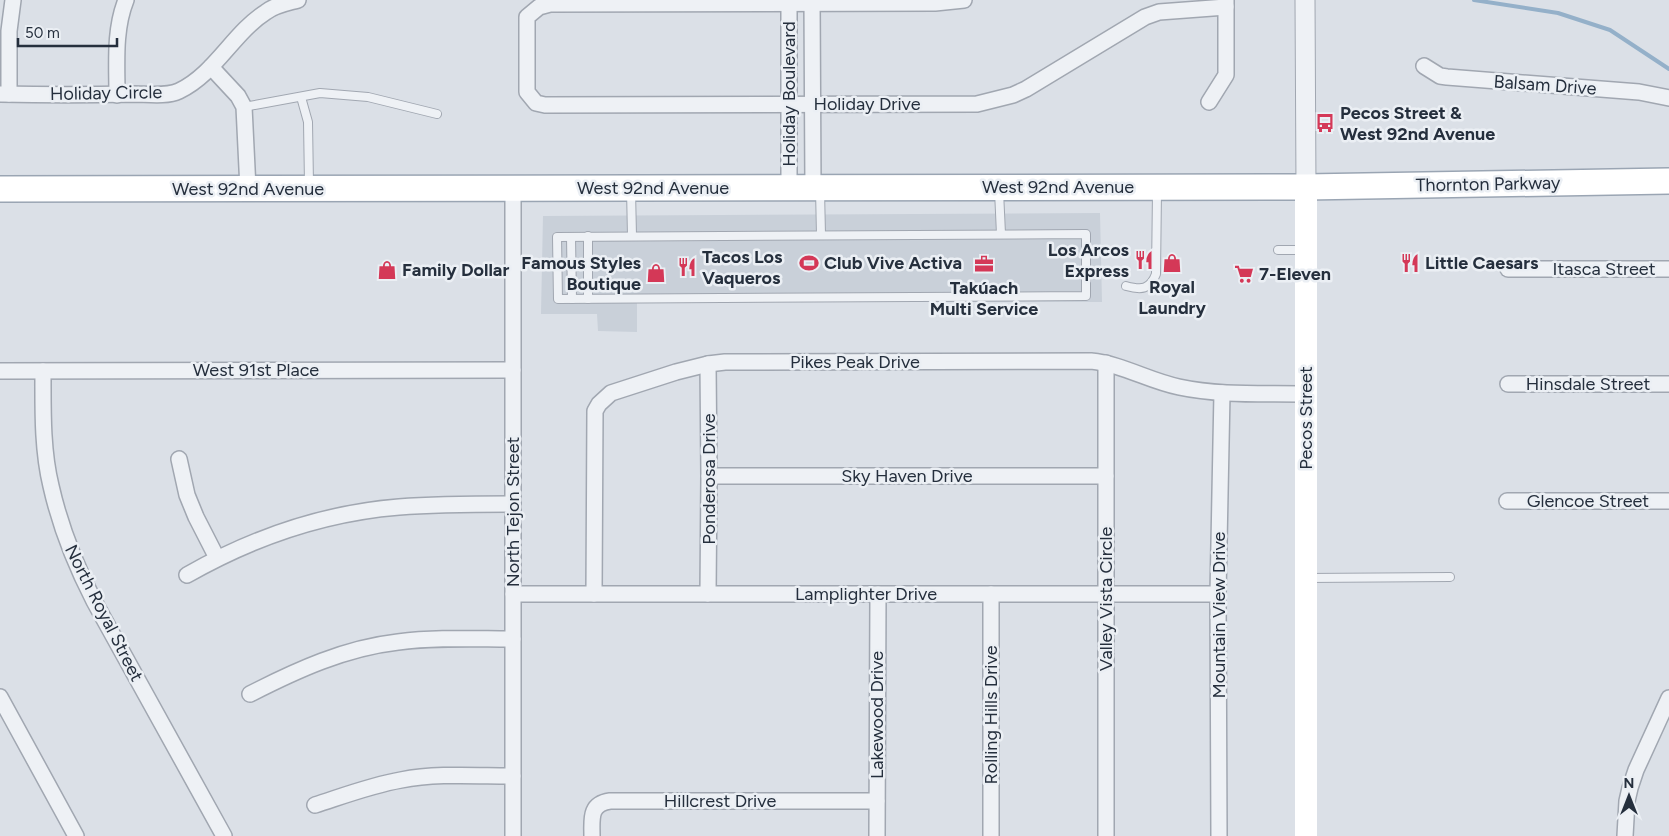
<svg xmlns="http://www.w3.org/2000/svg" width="1669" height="836" font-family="Figtree,sans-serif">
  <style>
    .built { fill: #c9d0d9 }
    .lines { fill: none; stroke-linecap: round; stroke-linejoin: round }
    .stream { stroke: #94b0c9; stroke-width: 4 }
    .service-casing { stroke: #a1a7b1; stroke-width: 10 }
    .minor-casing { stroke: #a1a7b1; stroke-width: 18 }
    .tertiary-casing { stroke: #a1a7b1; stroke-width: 21 }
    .primary-casing { stroke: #9aa5b3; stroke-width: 28 }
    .service { stroke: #eef1f5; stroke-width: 8 }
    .minor { stroke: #eef1f5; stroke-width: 15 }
    .tertiary { stroke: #eef1f5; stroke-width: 19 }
    .secondary { stroke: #fff; stroke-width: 22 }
    .primary { stroke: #fff; stroke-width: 25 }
    .labels { text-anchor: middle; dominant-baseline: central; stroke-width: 5; stroke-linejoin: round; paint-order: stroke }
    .street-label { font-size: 18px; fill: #252f3d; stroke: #ebeff4 }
    .poi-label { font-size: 18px; font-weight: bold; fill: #252f3d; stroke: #ebeff4; text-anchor: start }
  </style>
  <rect width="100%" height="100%" fill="#dbe0e7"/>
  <!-- built -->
  <path class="built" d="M1100 213 1102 302 637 301V332L598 331 597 314H541L543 216Z"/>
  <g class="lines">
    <!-- stream -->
    <path class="stream" d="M1474 0 1558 13 1610 30 1669 69"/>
    <!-- service casing -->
    <g class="service-casing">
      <g id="service">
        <path d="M301 97 308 122 309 184"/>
        <path d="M244 107 320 93 368 97 437 114"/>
        <path d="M631 190 632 236"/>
        <path d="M820 190 821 235"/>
        <path d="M999 191 1001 234"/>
        <path d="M1086 234V296L558 299 557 237Z"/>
        <path d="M588 236V299"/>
        <path d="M571 237 572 299"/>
        <path d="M1278 250H1304"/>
        <path d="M1126 286C1141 290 1150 290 1156 274L1157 191"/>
        <path d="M1307 578 1450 577"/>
      </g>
    </g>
    <!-- minor casing -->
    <g class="minor-casing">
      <g id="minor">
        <path d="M789 0V188"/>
        <path d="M812 0 813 188"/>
        <path d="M964 0 935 3 550 4 539 7 527 17V92L536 103 545 105 977 104 1013 95 1026 89 1145 17 1159 12 1226 7"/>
        <path d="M1424 66 1440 76 1447 77 1639 92 1669 98"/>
        <path d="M211 67 238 96 244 107 248 189"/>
        <path d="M0 94C44 95 89 95 133 94 147 94 166 97 179 91 215 74 233 33 266 12 275 5 287 3 298 0"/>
        <path d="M9 94V31L13 0"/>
        <path d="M117 95C117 63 114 30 126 0"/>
        <path d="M1209 102 1226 75V0"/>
        <path d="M513 188V836"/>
        <path d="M1508 269H1669"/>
        <path d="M0 371 513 370"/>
        <path d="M43 371C43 409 42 449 51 486 60 526 75 564 94 601L224 836"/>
        <path d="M1508 384H1669"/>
        <path d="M179 459 187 495 196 517 217 558"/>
        <path d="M709 476H1106"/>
        <path d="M1507 501H1669"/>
        <path d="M187 575C252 538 324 513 399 507 437 504 475 504 513 504"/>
        <path d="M513 594H1218"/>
        <path d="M594 594 595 411 599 404 611 393 676 372 708 364 725 362 1091 361C1122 364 1149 381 1179 387 1221 396 1264 393 1306 394"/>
        <path d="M708 594 709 476 708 364"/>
        <path d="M991 594V836"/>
        <path d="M250 694C297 670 345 648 398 642 436 637 475 639 513 639"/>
        <path d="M0 697 76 836"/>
        <path d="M315 805C343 796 372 785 401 780 437 773 476 776 513 776"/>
        <path d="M592 836C592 819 589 804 610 801H877"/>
        <path d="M877 836 878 594"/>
        <path d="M1106 836V363"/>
        <path d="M1219 836 1218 594 1222 393"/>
        <path d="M1625 836 1627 801 1630 788 1636 770 1669 698"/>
      </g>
    </g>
    <!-- tertiary casing -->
    <g class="tertiary-casing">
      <path id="tertiary" d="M1305 0 1306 187"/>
    </g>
    <!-- primary casing -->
    <g class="primary-casing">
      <path id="primary" d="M0 189 1306 187 1669 181"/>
    </g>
    <!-- service -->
    <use href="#service" class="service"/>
    <!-- minor -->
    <use href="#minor" class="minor"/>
    <!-- tertiary -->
    <use href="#tertiary" class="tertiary"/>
    <!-- secondary -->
    <path class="secondary" d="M1306 187V836"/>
    <!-- primary -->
    <use href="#primary" class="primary"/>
  </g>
  <!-- icons -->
  <defs>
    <g id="bus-bare" transform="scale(1.5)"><path d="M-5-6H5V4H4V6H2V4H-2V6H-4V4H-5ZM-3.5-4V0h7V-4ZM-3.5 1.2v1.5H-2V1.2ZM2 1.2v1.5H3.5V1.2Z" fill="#d43857" stroke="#ebeff4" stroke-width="2.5" paint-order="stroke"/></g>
    <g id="restaurant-bare" transform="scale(1.5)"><path d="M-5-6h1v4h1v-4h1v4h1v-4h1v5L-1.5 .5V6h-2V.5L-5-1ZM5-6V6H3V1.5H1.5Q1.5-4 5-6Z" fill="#d43857" stroke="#ebeff4" stroke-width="2.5" paint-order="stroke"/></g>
    <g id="stadium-bare" transform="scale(1.5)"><path d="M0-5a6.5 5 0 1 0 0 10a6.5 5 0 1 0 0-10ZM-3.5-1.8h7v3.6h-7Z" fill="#d43857" stroke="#ebeff4" stroke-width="2.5" paint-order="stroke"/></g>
    <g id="shop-bare" transform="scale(1.5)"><path d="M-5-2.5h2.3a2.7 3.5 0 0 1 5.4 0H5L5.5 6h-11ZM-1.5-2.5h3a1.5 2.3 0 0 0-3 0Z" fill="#d43857" stroke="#ebeff4" stroke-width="2.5" paint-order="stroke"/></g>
    <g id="office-bare" transform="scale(1.5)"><path d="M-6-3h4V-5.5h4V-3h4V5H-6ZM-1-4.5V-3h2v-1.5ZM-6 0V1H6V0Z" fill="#d43857" stroke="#ebeff4" stroke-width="2.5" paint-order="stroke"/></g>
    <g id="supermarket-bare" transform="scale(1.5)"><path d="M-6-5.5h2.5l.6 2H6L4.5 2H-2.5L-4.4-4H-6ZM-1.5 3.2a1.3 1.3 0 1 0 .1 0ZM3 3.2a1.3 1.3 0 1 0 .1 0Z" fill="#d43857" stroke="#ebeff4" stroke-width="2.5" paint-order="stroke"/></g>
  </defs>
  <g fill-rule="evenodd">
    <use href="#bus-bare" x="1325" y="123"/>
    <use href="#restaurant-bare" x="1144" y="260"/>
    <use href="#stadium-bare" x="809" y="263"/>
    <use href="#shop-bare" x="1172" y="263"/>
    <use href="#restaurant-bare" x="1410" y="263"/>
    <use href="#office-bare" x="984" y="264"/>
    <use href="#restaurant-bare" x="687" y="267"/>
    <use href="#shop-bare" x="387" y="270"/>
    <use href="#shop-bare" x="656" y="273"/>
    <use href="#supermarket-bare" x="1244" y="274"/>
  </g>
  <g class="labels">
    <!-- street labels -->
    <g class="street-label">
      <text transform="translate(1545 85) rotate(4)">Balsam Drive</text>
      <text transform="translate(106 93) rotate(-1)">Holiday Circle</text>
      <text transform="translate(789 94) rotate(-90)">Holiday Boulevard</text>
      <text x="867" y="104">Holiday Drive</text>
      <text transform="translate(1488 184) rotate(-1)">Thornton Parkway</text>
      <text x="1058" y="187">West 92nd Avenue</text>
      <text x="653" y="188">West 92nd Avenue</text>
      <text x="248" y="189">West 92nd Avenue</text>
      <text x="1604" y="269">Itasca Street</text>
      <text x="855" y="362">Pikes Peak Drive</text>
      <text x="256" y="370">West 91st Place</text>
      <text x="1588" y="384">Hinsdale Street</text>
      <text transform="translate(1306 418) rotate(-90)">Pecos Street</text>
      <text x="907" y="476">Sky Haven Drive</text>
      <text transform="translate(709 479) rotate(-90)">Ponderosa Drive</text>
      <text x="1588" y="501">Glencoe Street</text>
      <text transform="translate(513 512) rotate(-90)">North Tejon Street</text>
      <text x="866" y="594">Lamplighter Drive</text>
      <text transform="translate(1106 599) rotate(-90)">Valley Vista Circle</text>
      <text transform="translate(104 613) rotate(63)">North Royal Street</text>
      <text transform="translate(1219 615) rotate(-90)">Mountain View Drive</text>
      <text transform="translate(877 715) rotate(-90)">Lakewood Drive</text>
      <text transform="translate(991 715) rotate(-90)">Rolling Hills Drive</text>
      <text x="720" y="801">Hillcrest Drive</text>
    </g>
    <!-- poi labels -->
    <g class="poi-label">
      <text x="1340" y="113">Pecos Street &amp;<tspan x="1340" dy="21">West 92nd Avenue</tspan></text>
      <text x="1129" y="250" text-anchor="end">Los Arcos<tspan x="1129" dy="21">Express</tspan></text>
      <text x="702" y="257">Tacos Los<tspan x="702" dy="21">Vaqueros</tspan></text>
      <text x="641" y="263" text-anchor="end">Famous Styles<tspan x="641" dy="21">Boutique</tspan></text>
      <text x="824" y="263">Club Vive Activa</text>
      <text x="1425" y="263">Little Caesars</text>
      <text x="402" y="270">Family Dollar</text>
      <text x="1259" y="274">7-Eleven</text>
      <text x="1172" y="287" text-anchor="middle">Royal<tspan x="1172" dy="21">Laundry</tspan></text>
      <text x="984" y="288" text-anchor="middle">Takúach<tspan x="984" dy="21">Multi Service</tspan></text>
    </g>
  </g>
  <!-- north arrow -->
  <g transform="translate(1629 796)" stroke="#ebeff4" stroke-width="4" paint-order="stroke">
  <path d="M0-4L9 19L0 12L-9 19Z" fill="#252f3d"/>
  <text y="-8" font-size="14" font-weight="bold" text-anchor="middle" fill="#252f3d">N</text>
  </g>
  <!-- scale -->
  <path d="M18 38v8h99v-8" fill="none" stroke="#252f3d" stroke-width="2.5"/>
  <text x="25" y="38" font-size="15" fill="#252f3d" stroke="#ebeff4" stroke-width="4" paint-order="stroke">50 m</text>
</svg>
